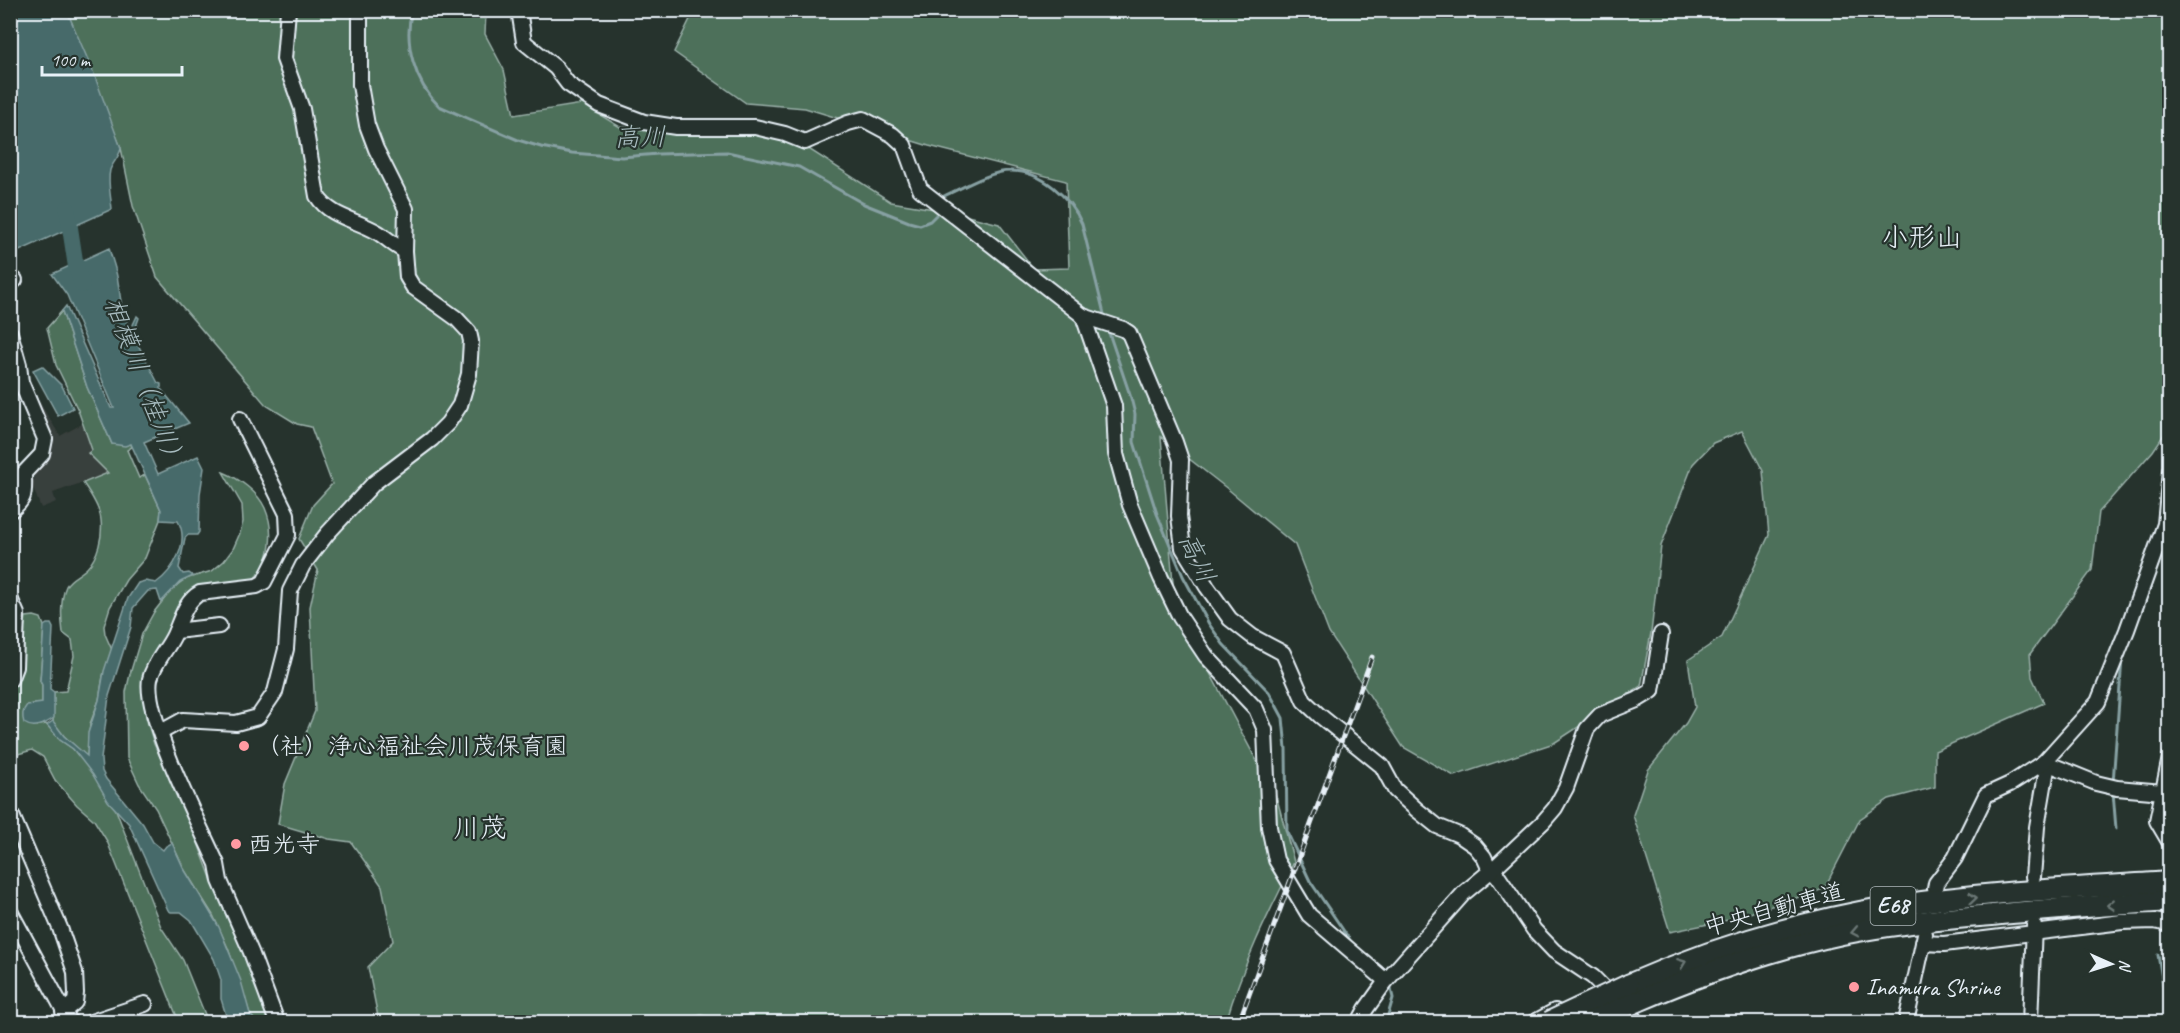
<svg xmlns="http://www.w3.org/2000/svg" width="2180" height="1033" font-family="Caveat,'Klee One',sans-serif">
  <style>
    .built { fill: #393f3c }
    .green { fill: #4d6f5a; stroke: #9ab0a9; stroke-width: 1.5 }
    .water { fill: #466b6a; stroke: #87a1a3; stroke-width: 1.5 }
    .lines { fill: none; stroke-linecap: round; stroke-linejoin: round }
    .stream { stroke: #87a1a3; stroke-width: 3 }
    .river { stroke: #466b6a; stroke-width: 16 }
    .minor-casing { stroke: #e8f1f8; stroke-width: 18 }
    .highway-casing { stroke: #e8f1f8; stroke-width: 24 }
    .minor { stroke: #26332d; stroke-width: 14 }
    .highway { stroke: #26332d; stroke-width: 20 }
    .rail-casing { stroke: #e8f1f8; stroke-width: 5 }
    .rail { stroke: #26332d; stroke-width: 3; stroke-dasharray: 9; stroke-linecap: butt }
    .highway-bridge-casing { stroke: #e8f1f8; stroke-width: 24; stroke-linecap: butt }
    .highway-bridge { stroke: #26332d; stroke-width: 20 }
    .oneway { stroke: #6a7674 }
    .poi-dot { fill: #ff9aa2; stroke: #26332d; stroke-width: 2 }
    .labels { text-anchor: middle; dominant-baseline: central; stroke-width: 4.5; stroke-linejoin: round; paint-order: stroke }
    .shield { fill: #26332d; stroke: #aeb8bb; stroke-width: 1.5 }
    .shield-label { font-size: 22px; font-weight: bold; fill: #e8f1f8 }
    .poi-label { font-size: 24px; fill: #e8f1f8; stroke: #26332d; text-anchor: start }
    .street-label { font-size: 24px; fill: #e8f1f8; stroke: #26332d }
    .water-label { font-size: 26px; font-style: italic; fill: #a7bbbf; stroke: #26332d }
    .quarter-label { font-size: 27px; fill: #e8f1f8; stroke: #26332d }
  </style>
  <rect width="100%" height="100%" fill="#26332d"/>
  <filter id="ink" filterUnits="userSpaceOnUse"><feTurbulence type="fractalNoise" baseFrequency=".0167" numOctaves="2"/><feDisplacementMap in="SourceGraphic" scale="12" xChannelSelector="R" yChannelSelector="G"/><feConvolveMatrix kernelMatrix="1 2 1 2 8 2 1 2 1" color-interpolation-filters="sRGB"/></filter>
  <g filter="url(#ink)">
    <!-- built -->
    <path class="built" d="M29 385 60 436 82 424 92 450 88 453 109 473 53 493 56 502 41 508 31 483 35 478 31 471 47 454Z"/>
    <!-- green -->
    <g class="green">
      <path d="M67 11H486L485 34 504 70 514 115 582 104 620 127 681 130 770 124 891 202 952 212 999 224 1034 269 1069 268 1066 181 929 146 805 108 746 103 674 52 694 11H2169V427L2153 451 2099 512 2092 570 2030 654 2032 677 2044 703 1935 751V787L1889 799 1860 819 1824 889 1728 920 1670 932 1633 815 1648 770 1686 723 1695 707 1688 660 1722 637 1769 535 1763 471 1742 431 1713 443 1693 464 1661 546 1651 633 1641 686 1554 743 1454 776 1403 747 1329 633 1295 545 1229 490 1161 437 1175 607 1277 799 1294 862C1268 914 1242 966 1226 1022H735L701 1015 672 1022H379L368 967 393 941 382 886 351 842 329 839 278 824 285 784 315 711 310 607 318 570 299 539 313 505 332 484 311 427 297 424 266 405 157 277 133 206 121 148Z"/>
      <path d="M62 311 87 387 112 444H131L132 447 127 450 139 478 145 475 161 510 160 520 145 558 126 580 110 607 104 626 105 634 112 650 103 676 99 700 90 724 87 757 64 736 53 722 54 692 66 691 74 656 72 640 63 633C61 618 60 600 66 586 70 578 80 575 87 568 98 557 103 536 101 520 100 508 90 493 83 483L108 473 88 453 92 450 78 410 56 365 47 328Z"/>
      <path d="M223 472C238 478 258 492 265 508 275 531 272 565 251 581L183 602 145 679 144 701 146 717 154 744 186 811 211 878 237 932 271 1022H256L250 1014 228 948 213 915 184 869 156 809 139 784 127 758 126 692 130 674 142 634 154 612 172 589 185 579 212 571 224 561 233 549 240 533 243 522 242 505Z"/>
      <path d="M34 616 41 618 44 626 40 681 42 685V704H34V726L46 724 60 740 73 749 91 771 116 810 161 927 183 960 208 1022H179L107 841 94 820 77 805 55 780 43 757 32 750 11 756 10 695 15 683 26 617Z"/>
    </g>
    <!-- water -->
    <g class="water">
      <path d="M11 10 67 11 94 74 121 148C120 156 113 162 110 170 107 182 111 197 112 209L19 251 14 262 11 261V228L13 227 12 220 18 217 17 214H14L10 207Z"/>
      <path d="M109 248C111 256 114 264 116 272 121 291 119 311 131 329L137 316 139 318 133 335 158 383 161 384V389L189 423 144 442 158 474 198 456 204 468 200 494 199 532 197 535H188L185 538 179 568 183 574 189 573 193 576 180 582 161 602 157 590 148 591 133 608 131 627 109 696 101 759 102 771 106 779 143 824 153 842 163 850 166 846 172 843 184 869 219 927 241 981 250 1014 256 1022H228L221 999V980L214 959 191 920 181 912H171L168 910 129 824 108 801 93 775 73 749 60 740 47 725 53 721 64 736 87 756 88 733 99 700 104 671 128 598 138 583 145 581 156 583C173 571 190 543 178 521L160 520 161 510 131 444 125 446 112 444 87 387 62 311 66 306 111 408H114L67 295 52 274Z"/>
      <path d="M42 366 62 386 73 408 58 416 33 370Z"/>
      <path d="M47 624H51L53 628 50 689 54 692V718C45 724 34 730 24 723 22 716 22 711 27 705L42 703V685L40 681 44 626Z"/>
    </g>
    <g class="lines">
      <!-- stream -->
      <g class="stream">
        <path d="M412 10C403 43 415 83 439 106L518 140 541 147 572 153 622 157 658 154 727 152 799 167 864 204 909 222 920 225 930 221 936 215"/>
        <path d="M943 199 944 196C962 188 991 171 1010 171 1041 170 1071 198 1082 224L1105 318"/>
        <path d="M1108 330 1131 398 1135 414 1134 442 1157 514 1183 576 1209 624 1223 644 1269 692 1283 718 1286 749 1287 832 1310 881 1354 946"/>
        <path d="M2113 783 2122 658"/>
        <path d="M2113 792 2116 829"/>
        <path d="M2158 955 2164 990 2170 1001"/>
        <path d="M1386 1022 1393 998 1390 985"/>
      </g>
      <!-- river -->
      <path class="river" d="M67 208 76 267 82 285"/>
      <!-- minor casing -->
      <g class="minor-casing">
        <g id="minor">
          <path d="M288 10 284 59 302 109 317 196C330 217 357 220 377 232 387 238 394 246 405 251"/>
          <path d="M519 10 524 42 556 68 568 84 599 105 644 122 676 127H755L785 134 805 142 848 123 863 119 893 135 904 145 920 189 1083 316 1114 406 1116 454 1130 505 1161 578 1180 617 1206 656 1256 709 1265 730 1269 827 1276 860 1309 915 1386 981"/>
          <path d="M10 281 15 280"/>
          <path d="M1083 316 1123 329 1129 333 1175 442 1181 460 1179 516 1183 548 1207 587 1230 619 1253 637 1283 653 1304 701 1319 715 1382 766 1395 790 1417 810 1437 826 1459 835 1475 846 1484 857 1490 870"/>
          <path d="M10 333 19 365 21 382 45 439 42 454 24 473C24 493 27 498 10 511"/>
          <path d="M240 419 287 514 288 535 264 582 257 586 200 593C185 601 181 620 174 635 167 650 154 662 150 679 143 715 200 826 217 864L220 881 251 952 277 1022"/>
          <path d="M10 598 17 614 15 667 10 680"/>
          <path d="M176 631 219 626"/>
          <path d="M161 732 183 720 236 723 258 717 275 692 286 649 290 591 303 565 327 534 374 483 432 439 448 423 460 405 469 374 471 341 469 332 456 318 413 287 407 277 405 251 406 209 376 149 367 125 360 85V10"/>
          <path d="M2170 757 2157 821 2170 843"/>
          <path d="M2044 762 2096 783 2117 788 2163 792"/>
          <path d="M10 811 60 928 75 972 76 993 75 1002 63 1012"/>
          <path d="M1493 869 1534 930 1554 951 1593 977 1637 1022"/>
          <path d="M2033 877 2037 827 2048 763"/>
          <path d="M1935 889 1936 883 1955 858 1986 795 2010 784 2044 762 2098 702 2127 630 2165 524 2170 471"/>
          <path d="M10 911 70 1022"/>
          <path d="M1923 943 1944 944 2122 922 2154 921 2170 924"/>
          <path d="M91 1022 145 1004"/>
          <path d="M1359 1022 1366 1009 1386 981 1464 893 1493 869 1543 822 1555 808 1566 788 1587 729 1600 715 1637 700 1652 691 1661 634"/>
          <path d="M1535 1022 1555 1011"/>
          <path d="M1906 1022 1925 934"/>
          <path d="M2030 1022 2034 926"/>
        </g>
      </g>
      <!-- highway casing -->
      <g class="highway-casing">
        <g id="highway">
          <path d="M1628 985C1713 948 1801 921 1893 906 1984 892 2078 888 2170 882"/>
          <path d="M1638 1001C1704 973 1772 949 1842 934 1891 924 1941 919 1992 915 2051 909 2110 905 2170 901"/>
        </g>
      </g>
      <!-- minor -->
      <use href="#minor" class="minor"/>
      <!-- highway -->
      <use href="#highway" class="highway"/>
      <!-- rail casing -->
      <g class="rail-casing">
        <path id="rail" d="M1239 1022 1372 657"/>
      </g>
      <!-- rail -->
      <use href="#rail" class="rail"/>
      <!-- highway-bridge casing -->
      <g class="highway-bridge-casing">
        <g id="highway-bridge">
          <path d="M1549 1022 1628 985"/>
          <path d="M1590 1022 1638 1001"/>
        </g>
      </g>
      <!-- highway-bridge -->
      <use href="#highway-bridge" class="highway-bridge"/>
    </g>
    <!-- one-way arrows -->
    <defs><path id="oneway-chevron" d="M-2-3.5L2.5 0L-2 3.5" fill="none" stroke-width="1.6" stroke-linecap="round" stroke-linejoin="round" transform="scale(1.5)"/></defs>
    <g class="oneway">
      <use href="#oneway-chevron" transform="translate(1973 898) rotate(-6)"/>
      <use href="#oneway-chevron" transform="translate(2111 905) rotate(177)"/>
      <use href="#oneway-chevron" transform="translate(1855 932) rotate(169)"/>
      <use href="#oneway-chevron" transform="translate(1682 963) rotate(-21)"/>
    </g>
  </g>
  <!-- markers -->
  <g class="poi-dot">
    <circle cx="244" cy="746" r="6"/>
    <circle cx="236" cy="844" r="6"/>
    <circle cx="1854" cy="987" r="6"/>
  </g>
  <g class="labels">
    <!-- shield labels -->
    <rect class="shield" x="1870.5" y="887" width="45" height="38" rx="4.5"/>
    <g class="shield-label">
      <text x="1893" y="906">E68</text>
    </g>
    <!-- poi labels -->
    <g class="poi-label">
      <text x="256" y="746">（社）浄心福祉会川茂保育園</text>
      <text x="248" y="844">西光寺</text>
      <text x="1866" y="987">Inamura Shrine</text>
    </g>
    <!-- street labels -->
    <g class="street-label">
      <text transform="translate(1774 909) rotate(-15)">中央自動車道</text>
    </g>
    <!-- water labels -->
    <g class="water-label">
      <text transform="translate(640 137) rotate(-1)">高川</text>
      <text transform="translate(145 383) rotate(69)">相模川（桂川）</text>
      <text transform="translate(1197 558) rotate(65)">高川</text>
    </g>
    <!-- quarter labels -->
    <g class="quarter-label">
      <text x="1922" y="237">小形山</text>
      <text x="480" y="828">川茂</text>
    </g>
  </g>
  <!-- margin -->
  <rect width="2180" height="1033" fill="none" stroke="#26332d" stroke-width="36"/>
  <rect x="18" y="18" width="2144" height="997" fill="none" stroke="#e8f1f8" stroke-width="2" filter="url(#ink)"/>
  <!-- north arrow -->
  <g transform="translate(2111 964) rotate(93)" stroke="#26332d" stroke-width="4.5" paint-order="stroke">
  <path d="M0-4.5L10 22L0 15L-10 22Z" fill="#e8f1f8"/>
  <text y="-9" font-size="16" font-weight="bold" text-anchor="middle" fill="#e8f1f8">N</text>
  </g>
  <!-- scale -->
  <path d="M42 66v9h140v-9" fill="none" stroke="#e8f1f8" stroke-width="3"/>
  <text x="51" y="66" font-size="18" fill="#e8f1f8" stroke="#26332d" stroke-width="4.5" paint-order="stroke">100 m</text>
</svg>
